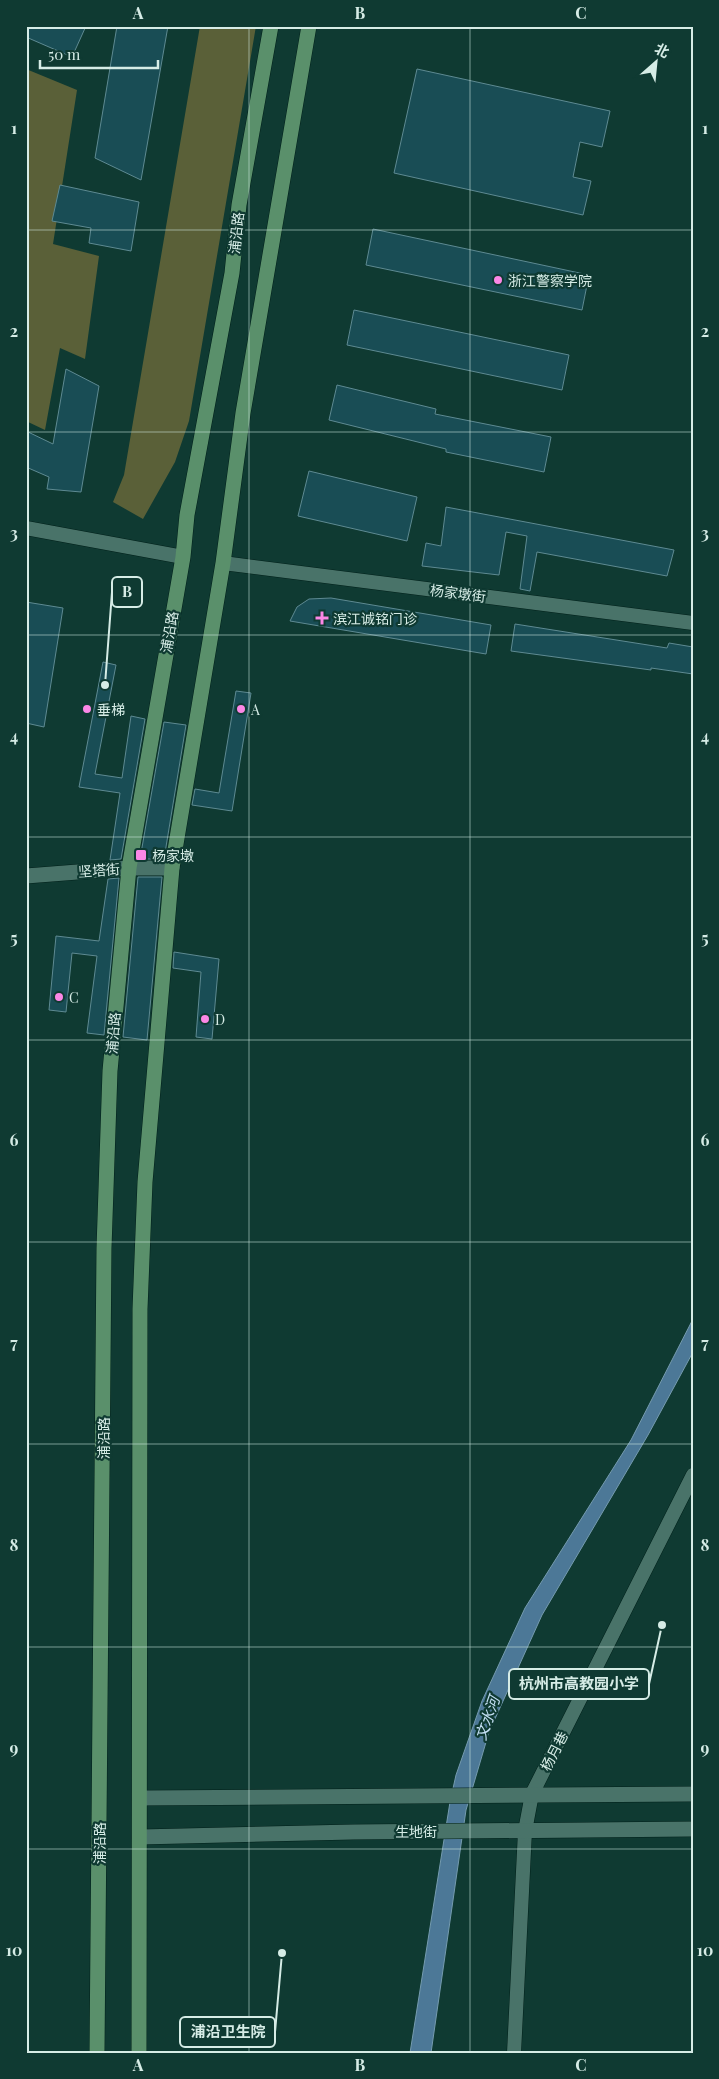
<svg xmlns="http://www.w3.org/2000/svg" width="719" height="2079" font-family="'Playfair Display','Noto Sans SC',serif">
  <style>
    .green { fill: #5a6038 }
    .water { fill: #4c7897; stroke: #759baf }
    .building { fill: #194d55; stroke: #5e8a92 }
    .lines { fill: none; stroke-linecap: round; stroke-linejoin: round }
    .street-casing { stroke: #01201a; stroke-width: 15 }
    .secondary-casing { stroke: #01201a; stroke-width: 16 }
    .primary-casing { stroke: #01201a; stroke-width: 16 }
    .street { stroke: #497369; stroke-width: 14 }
    .secondary { stroke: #497369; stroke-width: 15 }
    .primary { stroke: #5a906b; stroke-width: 15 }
    .grid { fill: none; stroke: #d6ece6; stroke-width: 1; stroke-opacity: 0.55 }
    .poi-dot { fill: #fb87e6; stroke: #0f3a32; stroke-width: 2 }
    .labels { text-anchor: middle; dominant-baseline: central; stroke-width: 4.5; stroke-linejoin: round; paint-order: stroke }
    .street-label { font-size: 14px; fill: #d6ece6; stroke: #0f3a32 }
    .poi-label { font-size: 14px; fill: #d6ece6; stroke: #0f3a32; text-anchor: start }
    .water-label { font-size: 15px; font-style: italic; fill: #c5e0f4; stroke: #0f3a32 }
    .leader { fill: none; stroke: #d6ece6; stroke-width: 2 }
    .callout-dot { fill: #d6ece6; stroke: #0f3a32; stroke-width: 2 }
    .callout { fill: #0f3a32; stroke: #d6ece6; stroke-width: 2 }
    .callout-label { font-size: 15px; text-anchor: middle; font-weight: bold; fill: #d6ece6 }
    .neatline { fill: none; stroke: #d6ece6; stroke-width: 2 }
    .grid-label { font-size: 16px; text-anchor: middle; font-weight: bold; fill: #d6ece6 }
  </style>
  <rect width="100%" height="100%" fill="#0f3a32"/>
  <!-- green -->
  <g class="green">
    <path d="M200 26H256L189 421 175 462 143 519 113 502 124 475Z"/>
    <path d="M26 69 77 90 53 244 99 256 85 359 60 348 45 430 26 421Z"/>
  </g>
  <!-- water -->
  <path class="water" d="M693 1319V1352L648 1435 542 1615 489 1732 466 1810 431 2053H410L450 1802 456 1775 482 1701 525 1608 631 1440Z"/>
  <!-- building -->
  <g class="building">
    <path d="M26 26H86L72 57 26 37Z"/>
    <path d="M117 26H168L141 180 95 158Z"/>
    <path d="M417 69 610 111 602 147 580 142 573 177 591 181 583 215 394 173Z"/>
    <path d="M60 185 139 202 131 251 89 243 91 228 52 221Z"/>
    <path d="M373 229 589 275 582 310 366 265Z"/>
    <path d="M354 310 569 355 562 390 347 345Z"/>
    <path d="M66 369 99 386 81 492 47 489 49 477 26 467V431L53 444Z"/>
    <path d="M337 385 436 409 435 414 551 437 544 472 446 452V449L329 420Z"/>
    <path d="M309 471 417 497 407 541 298 516Z"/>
    <path d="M446 507 674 550 667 576 537 552 530 591 520 589 527 536 506 532 499 575 422 566 426 543 441 546Z"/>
    <path d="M331 598 491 625 486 654 290 621 297 607 309 599Z"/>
    <path d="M26 602 63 608 44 727 26 723Z"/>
    <path d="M515 624 667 648 669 643 693 647V674L651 668V670L511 651Z"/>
    <path d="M103 662 116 665 95 774 122 778 131 716 145 719 121 859 110 860 120 793 79 787Z"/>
    <path d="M236 691 251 693 232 811 192 805 195 789 219 793Z"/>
    <path d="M164 722 186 725 164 859H140Z"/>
    <path d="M138 877H162L147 1040 123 1037Z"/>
    <path d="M119 878 104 1035 87 1033 97 956 72 953 66 1012 49 1010 56 936 99 941 108 879Z"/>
    <path d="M174 952 219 959 212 1039 196 1037 201 972 173 968Z"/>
  </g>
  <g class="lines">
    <!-- street casing -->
    <g class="street-casing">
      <g id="street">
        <path d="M26 528 183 557"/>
        <path d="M223 563 693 623"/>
        <path d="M514 2053 525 1831 532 1794 693 1475"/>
      </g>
    </g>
    <!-- secondary casing -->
    <g class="secondary-casing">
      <g id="secondary">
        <path d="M26 876 129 868H172"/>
        <path d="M140 1798 693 1794"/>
        <path d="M140 1837 353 1832 693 1829"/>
      </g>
    </g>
    <!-- primary casing -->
    <g class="primary-casing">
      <g id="primary">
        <path d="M97 2053 104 1248 110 1071 129 868 183 557 187 515 232 273 239 205 271 26"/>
        <path d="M139 2053 140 1309 145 1182 172 868 223 563 243 413 309 26"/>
      </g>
    </g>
    <!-- street -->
    <use href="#street" class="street"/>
    <!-- secondary -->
    <use href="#secondary" class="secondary"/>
    <!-- primary -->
    <use href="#primary" class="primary"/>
  </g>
  <!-- grid -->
  <path class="grid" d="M249 26V2053M470 26V2053M26 230H693M26 432H693M26 635H693M26 837H693M26 1040H693M26 1242H693M26 1444H693M26 1647H693M26 1849H693"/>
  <!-- markers -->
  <g class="poi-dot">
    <circle cx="498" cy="280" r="5"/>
    <path d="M319.5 610.5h5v5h5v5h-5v5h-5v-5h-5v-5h5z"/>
    <circle cx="87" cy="709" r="5"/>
    <circle cx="241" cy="709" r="5"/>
    <rect x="135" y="849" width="12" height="12" rx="2.5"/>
    <circle cx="59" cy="997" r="5"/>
    <circle cx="205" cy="1019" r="5"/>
  </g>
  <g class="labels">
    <!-- street labels -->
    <g class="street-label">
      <text transform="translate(236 233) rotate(-84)">浦沿路</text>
      <text transform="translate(458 593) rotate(7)">杨家墩街</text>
      <text transform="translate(169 632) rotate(-80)">浦沿路</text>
      <text transform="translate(99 870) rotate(-4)">坚塔街</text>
      <text transform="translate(113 1033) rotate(-85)">浦沿路</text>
      <text transform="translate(103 1438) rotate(-90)">浦沿路</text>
      <text transform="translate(554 1751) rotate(-63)">杨月巷</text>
      <text x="416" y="1831">生地街</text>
      <text transform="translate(99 1843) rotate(-90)">浦沿路</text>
    </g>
    <!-- poi labels -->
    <g class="poi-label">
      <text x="508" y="280">浙江警察学院</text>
      <text x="333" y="618">滨江诚铭门诊</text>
      <text x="97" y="709">垂梯</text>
      <text x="251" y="709">A</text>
      <text x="152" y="855">杨家墩</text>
      <text x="69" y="997">C</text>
      <text x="215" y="1019">D</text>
    </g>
    <!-- water labels -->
    <g class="water-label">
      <text transform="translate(487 1718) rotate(-71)">文水河</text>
    </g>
  </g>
  <!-- callouts -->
  <path class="leader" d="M105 685L112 592M662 1625L649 1684M282 1953L275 2032"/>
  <g class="callout-dot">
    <circle cx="105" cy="685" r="5"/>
    <circle cx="662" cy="1625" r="5"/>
    <circle cx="282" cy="1953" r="5"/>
  </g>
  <g class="callout">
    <rect x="112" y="577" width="30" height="30" rx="5"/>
    <rect x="509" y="1669" width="140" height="30" rx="5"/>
    <rect x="180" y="2017" width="95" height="30" rx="5"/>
  </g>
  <g class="callout-label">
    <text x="127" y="597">B</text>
    <text x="579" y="1689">杭州市高教园小学</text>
    <text x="228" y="2037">浦沿卫生院</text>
  </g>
  <!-- border -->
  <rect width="719" height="2079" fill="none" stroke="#0f3a32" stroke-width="55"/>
  <!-- north arrow -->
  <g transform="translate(656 62) rotate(27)" stroke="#0f3a32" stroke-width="4" paint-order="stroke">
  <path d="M0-4L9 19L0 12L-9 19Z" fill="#d6ece6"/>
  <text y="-8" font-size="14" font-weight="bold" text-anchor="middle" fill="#d6ece6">北</text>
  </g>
  <!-- scale -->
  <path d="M40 60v8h118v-8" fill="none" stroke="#d6ece6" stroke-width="2.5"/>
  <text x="48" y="60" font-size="15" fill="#d6ece6" stroke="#0f3a32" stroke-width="4" paint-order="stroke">50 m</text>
  <rect x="28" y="28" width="664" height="2024" class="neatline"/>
  <g class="grid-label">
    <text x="138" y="19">A</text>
    <text x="360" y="19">B</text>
    <text x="581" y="19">C</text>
    <text x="14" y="134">1</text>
    <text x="705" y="134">1</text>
    <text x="14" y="337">2</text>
    <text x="705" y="337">2</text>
    <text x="14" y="539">3</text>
    <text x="705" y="539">3</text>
    <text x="14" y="742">4</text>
    <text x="705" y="742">4</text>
    <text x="14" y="944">5</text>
    <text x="705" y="944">5</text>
    <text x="14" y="1146">6</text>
    <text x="705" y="1146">6</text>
    <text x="14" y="1349">7</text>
    <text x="705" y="1349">7</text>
    <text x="14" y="1551">8</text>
    <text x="705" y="1551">8</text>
    <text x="14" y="1754">9</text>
    <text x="705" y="1754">9</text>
    <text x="14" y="1956">10</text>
    <text x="705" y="1956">10</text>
    <text x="138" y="2071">A</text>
    <text x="360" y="2071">B</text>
    <text x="581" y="2071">C</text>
  </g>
</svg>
